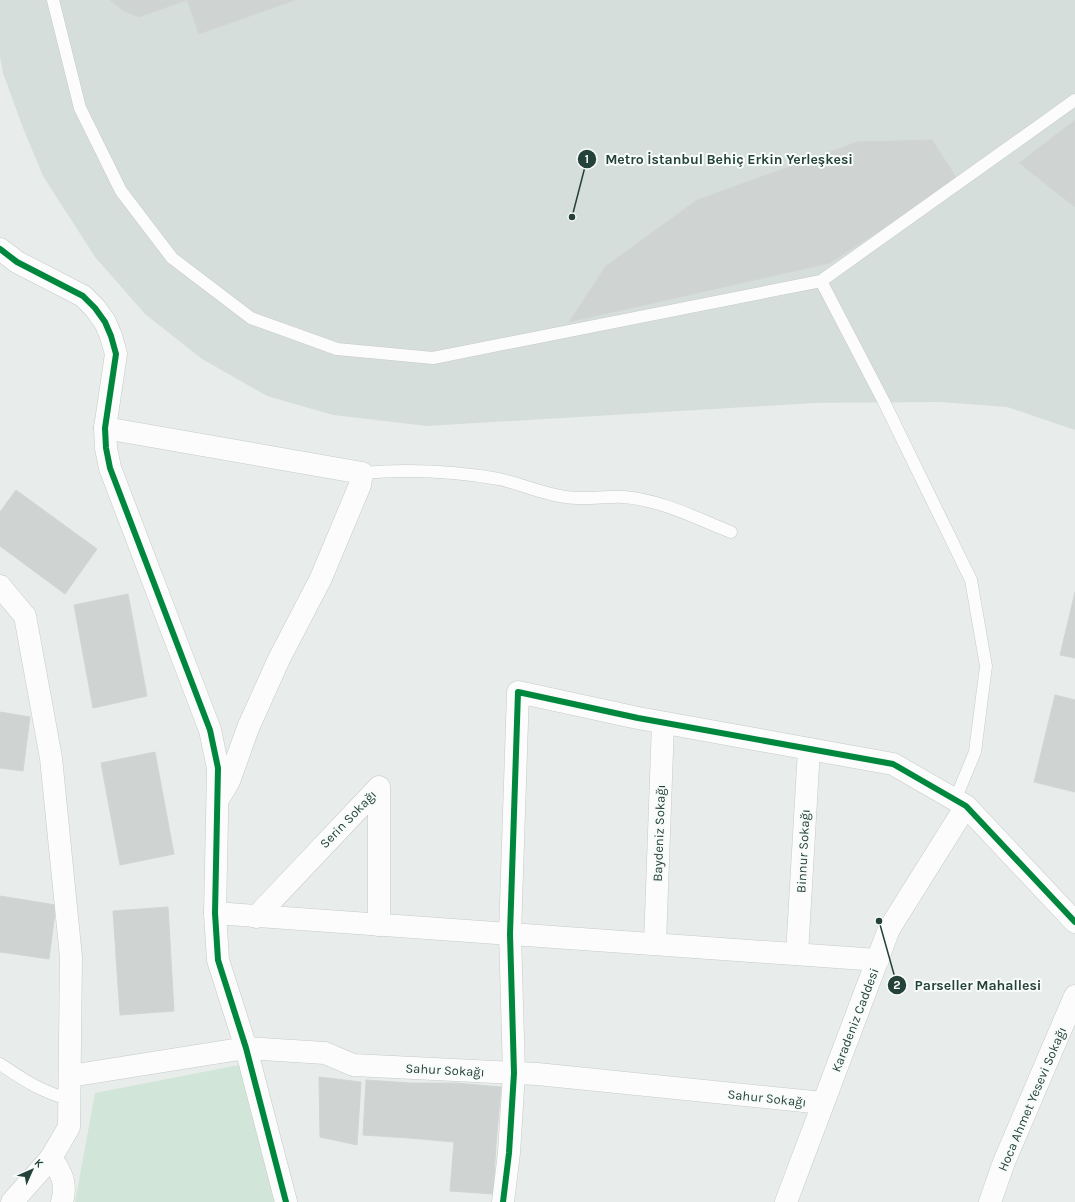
<svg xmlns="http://www.w3.org/2000/svg" width="1075" height="1202" font-family="Karla,sans-serif">
  <style>
    .built { fill: #d6dedb }
    .green { fill: #d1e6d8 }
    .building { fill: #cfd4d2; stroke: #d1d6d4 }
    .lines { fill: none; stroke-linecap: round; stroke-linejoin: round }
    .service-casing { stroke: #c5cac8; stroke-width: 13 }
    .minor-casing { stroke: #c5cac8; stroke-width: 23 }
    .tertiary-casing { stroke: #c5cac8; stroke-width: 23 }
    .service { stroke: #fcfcfc; stroke-width: 12 }
    .minor { stroke: #fcfcfc; stroke-width: 22 }
    .tertiary { stroke: #fcfcfc; stroke-width: 22 }
    .cycleway-casing { stroke: #f7fbf9; stroke-width: 8 }
    .cycleway { stroke: #00873e; stroke-width: 6 }
    .labels { text-anchor: middle; dominant-baseline: central; stroke-width: 4; stroke-linejoin: round; paint-order: stroke }
    .street-label { font-size: 13px; fill: #24423a; stroke: #f7fbf9 }
    .leader { fill: none; stroke: #24423a; stroke-width: 1.5 }
    .callout-dot { fill: #24423a; stroke: #f7fbf9; stroke-width: 1.5 }
    .mark-label { font-size: 12px; text-anchor: middle; font-weight: bold; fill: #fff }
    .callout-label { font-size: 14px; text-anchor: middle; font-weight: bold; fill: #24423a; stroke: #f7fbf9; stroke-width: 4; stroke-linejoin: round; paint-order: stroke }
  </style>
  <rect width="100%" height="100%" fill="#e8edeb"/>
  <!-- built -->
  <path class="built" d="M0 0H1075V430L1007 407 939 402 816 403 427 426 333 415 267 396 202 359 145 314 95 257 43 176 23 128 3 73 0 57Z"/>
  <!-- green -->
  <path class="green" d="M239 1065 276 1202H75L95 1093Z"/>
  <!-- building -->
  <g class="building">
    <path d="M110 0H295L199 34 187 0 139 17 124 11Z"/>
    <path d="M1075 120V207L1019 163Z"/>
    <path d="M932 140 958 180 830 263 569 322 606 266 697 200 857 142Z"/>
    <path d="M16 490 97 549 65 594 0 546V512Z"/>
    <path d="M1075 592V658L1060 655Z"/>
    <path d="M128 594 147 696 93 708 74 605Z"/>
    <path d="M1055 695 1075 700V792L1034 782Z"/>
    <path d="M0 712 30 717 23 771 0 768Z"/>
    <path d="M155 752 174 854 120 865 101 763Z"/>
    <path d="M0 896 56 905 49 959 0 952Z"/>
    <path d="M168 907 174 1011 120 1015 113 911Z"/>
    <path d="M319 1077 361 1082 357 1145 320 1137Z"/>
    <path d="M366 1080 410 1083 409 1138 363 1135Z"/>
    <path d="M410 1083H456L454 1142 409 1138Z"/>
    <path d="M456 1083 501 1087 496 1145 454 1142Z"/>
    <path d="M454 1142 496 1145 493 1194 450 1191Z"/>
  </g>
  <g class="lines">
    <!-- service casing -->
    <g class="service-casing">
      <g id="service">
        <path d="M53 0 80 108 121 191 172 258 251 318 337 349 433 358 821 281 1075 100"/>
        <path d="M821 281 884 402 971 580 986 666 975 752 955 800"/>
        <path d="M362 473C408 469 453 471 499 479 521 484 543 494 566 497 585 500 605 496 624 497 661 500 696 518 731 532"/>
        <path d="M0 1064C24 1080 41 1092 69 1099"/>
      </g>
    </g>
    <!-- minor casing -->
    <g class="minor-casing">
      <g id="minor">
        <path d="M0 249 17 262 83 296 95 308 105 322 111 336 116 354 105 428 106 448 110 468 210 730 218 768 215 913 218 960 246 1048 286 1202"/>
        <path d="M105 428 362 473 360 485 321 578 279 659 248 728 229 781 220 796"/>
        <path d="M0 586 25 616 51 758 71 957 69 1127 51 1158 12 1202"/>
        <path d="M215 913 878 960"/>
        <path d="M256 917 379 787V925"/>
        <path d="M655 944 663 723"/>
        <path d="M797 954 809 749"/>
        <path d="M70 1076 246 1048 325 1053 353 1065 537 1074 823 1103"/>
        <path d="M51 1158C62 1173 67 1184 62 1202"/>
        <path d="M503 1202 509 1153 514 1073 510 934 518 692 638 718 893 764 966 806"/>
        <path d="M990 1202 1004 1162 1075 996"/>
      </g>
    </g>
    <!-- tertiary casing -->
    <g class="tertiary-casing">
      <path id="tertiary" d="M786 1202 889 929 966 806 1075 922"/>
    </g>
    <!-- service -->
    <use href="#service" class="service"/>
    <!-- minor -->
    <use href="#minor" class="minor"/>
    <!-- tertiary -->
    <use href="#tertiary" class="tertiary"/>
    <!-- cycleway casing -->
    <g class="cycleway-casing">
      <g id="cycleway">
        <path d="M0 249 17 262 83 296 95 308 105 322 111 336 116 354 105 428 106 448 110 468 210 730 218 768 215 913 218 960 246 1048 286 1202"/>
        <path d="M503 1202 509 1153 514 1073 510 934 518 692 638 718 893 764 966 806 1075 922"/>
      </g>
    </g>
    <!-- cycleway -->
    <use href="#cycleway" class="cycleway"/>
  </g>
  <g class="labels">
    <!-- street labels -->
    <g class="street-label">
      <text transform="translate(348 819) rotate(-46)">Serin Sokağı</text>
      <text transform="translate(659 833) rotate(-88)">Baydeniz Sokağı</text>
      <text transform="translate(803 851) rotate(-87)">Binnur Sokağı</text>
      <text transform="translate(855 1020) rotate(-69)">Karadeniz Caddesi</text>
      <text transform="translate(445 1070) rotate(3)">Sahur Sokağı</text>
      <text transform="translate(767 1098) rotate(6)">Sahur Sokağı</text>
      <text transform="translate(1032 1099) rotate(-67)">Hoca Ahmet Yesevi Sokağı</text>
    </g>
  </g>
  <!-- callouts -->
  <path class="leader" d="M572 217L587 159M879 921L897 985"/>
  <g class="callout-dot">
    <circle cx="572" cy="217" r="4"/>
    <circle cx="879" cy="921" r="4"/>
    <circle cx="587" cy="159" r="10"/>
    <circle cx="897" cy="985" r="10"/>
  </g>
  <g class="mark-label">
    <text x="587" y="163">1</text>
    <text x="897" y="989">2</text>
  </g>
  <g class="callout-label">
    <text x="729" y="164">Metro İstanbul Behiç Erkin Yerleşkesi</text>
    <text x="978" y="990">Parseller Mahallesi</text>
  </g>
  <!-- north arrow -->
  <g transform="translate(32 1170) rotate(45)" stroke="#f7fbf9" stroke-width="3" paint-order="stroke">
  <path d="M0-3L7 15L0 10L-7 15Z" fill="#24423a"/>
  <text y="-6" font-size="11" font-weight="bold" text-anchor="middle" fill="#24423a">K</text>
  </g>
</svg>
